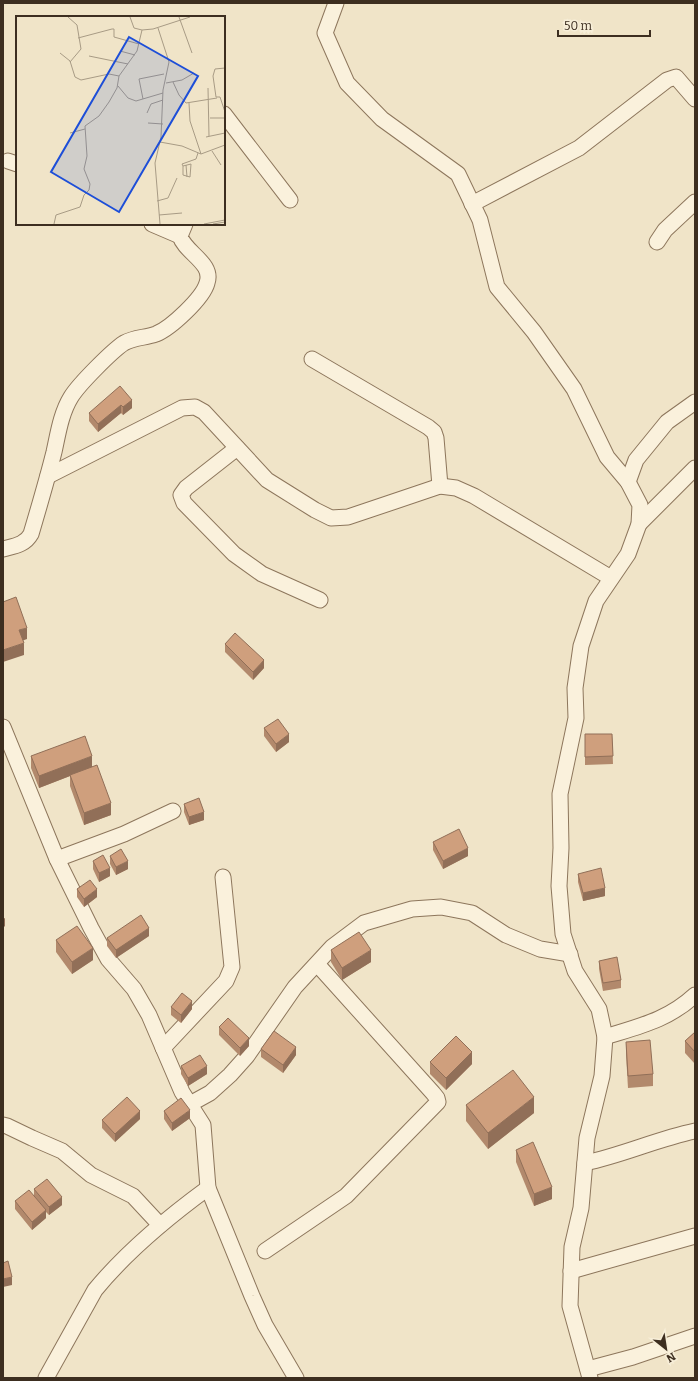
<svg xmlns="http://www.w3.org/2000/svg" width="698" height="1381" font-family="Bitter,serif">
  <style>
    .lines { fill: none; stroke-linecap: round; stroke-linejoin: round }
    .minor-casing { stroke: #8d765c; stroke-width: 17 }
    .minor { stroke: #faf1dc; stroke-width: 15 }
    .wall { fill: #b2896c }
    .shaded-wall { fill: #916f58 }
    .building { fill: #cf9f7d; stroke: #916f58 }
    .inset-road { fill: none; stroke: #a89b85; stroke-width: 1 }
    .view { fill: #1d4ed8; fill-opacity: 0.15; stroke: #1d4ed8; stroke-width: 2 }
    .inset-edge { fill: none; stroke: #3d2e20; stroke-width: 2 }
  </style>
  <rect width="100%" height="100%" fill="#f0e4c8"/>
  <g class="lines">
    <!-- minor casing -->
    <g class="minor-casing">
      <g id="minor">
        <path d="M336 3 325 33 347 83 382 119 458 174 480 220 497 287 534 332 574 389 607 457 628 482 640 505 639 524 628 554 596 601 581 646 575 688 576 718 560 794 561 848 559 886 563 934 575 971 599 1009 605 1037 602 1076 587 1138 581 1208 572 1247 570 1306 590 1378"/>
        <path d="M224 114 290 200"/>
        <path d="M8 161 17 164"/>
        <path d="M472 204 579 148 667 80 676 77 695 99"/>
        <path d="M152 224 180 236"/>
        <path d="M657 242 665 230 695 202"/>
        <path d="M312 359 428 427 434 432 436 438 440 486"/>
        <path d="M237 448 186 488 181 495 184 503 234 554 262 574 320 600"/>
        <path d="M48 476 182 408 195 407 204 412 267 480 315 510 331 518 348 517 440 486 456 488 474 496 611 578"/>
        <path d="M628 482 636 460 667 422 695 402"/>
        <path d="M639 524 695 468"/>
        <path d="M3 549C14 546 25 545 31 534 39 507 47 480 54 452 58 434 61 413 71 397 79 384 112 351 124 343 135 337 145 338 156 334 171 328 203 298 207 283 214 263 185 253 180 236L185 224"/>
        <path d="M3 727 57 859 91 928 108 959 134 989 149 1015 182 1092 203 1125 208 1188 252 1296 265 1325 296 1378"/>
        <path d="M57 859 124 834 173 811"/>
        <path d="M605 1037C640 1026 668 1020 695 995"/>
        <path d="M163 1048 226 981 232 967 223 877"/>
        <path d="M190 1104 210 1093 230 1075 247 1056 295 987 332 947 364 923 412 909 441 907 472 913 506 935 540 949 570 954"/>
        <path d="M3 1125 7 1126 32 1138 62 1151 91 1175 133 1196 160 1225"/>
        <path d="M585 1163C623 1155 657 1139 695 1131"/>
        <path d="M265 1251 346 1196 438 1102 437 1098 433 1093 317 964"/>
        <path d="M571 1271 695 1236"/>
        <path d="M588 1369 633 1357 695 1336"/>
        <path d="M46 1378 95 1290C127 1251 167 1218 208 1188"/>
      </g>
    </g>
    <!-- minor -->
    <use href="#minor" class="minor"/>
  </g>
  <!-- wall -->
  <g class="wall">
    <path d="M132 400V408L123 415 121 413 98 432 89 421V413Z"/>
    <path d="M225 644 264 668 253 680 225 652Z"/>
    <path d="M264 728 289 742 276 752 264 736Z"/>
    <path d="M585 734H612L613 764 585 765Z"/>
    <path d="M31 756 92 766 111 815 84 825 70 786V776L39 788 31 768Z"/>
    <path d="M184 804 204 820 189 825 184 812Z"/>
    <path d="M433 842 468 856 443 869 433 850Z"/>
    <path d="M110 856 128 869 116 875 110 864Z"/>
    <path d="M93 861 110 876 99 882 93 869Z"/>
    <path d="M578 874 605 896 583 901 578 882Z"/>
    <path d="M77 889 97 897 84 907 77 897Z"/>
    <path d="M149 936 116 958 107 946V938Z"/>
    <path d="M56 940 93 960 72 974 56 952Z"/>
    <path d="M331 950 371 962 342 980 331 962Z"/>
    <path d="M599 961 621 980V988L603 991 599 969Z"/>
    <path d="M171 1007 192 1009 181 1023 171 1015Z"/>
    <path d="M219 1027 249 1046 240 1056 219 1035Z"/>
    <path d="M695 1032V1064L685 1053V1041Z"/>
    <path d="M626 1042 653 1074V1086L628 1088 626 1054Z"/>
    <path d="M261 1049 296 1055 283 1073 261 1057Z"/>
    <path d="M430 1062 472 1064 446 1090 430 1074Z"/>
    <path d="M181 1066 207 1074 188 1086 181 1074Z"/>
    <path d="M466 1105 534 1113 488 1149 466 1121Z"/>
    <path d="M164 1111 190 1118 172 1131 164 1119Z"/>
    <path d="M140 1119 115 1142 102 1128V1120Z"/>
    <path d="M516 1150 552 1199 534 1206 516 1162Z"/>
    <path d="M34 1189 62 1205 49 1215 46 1212V1218L32 1230 15 1209V1201L34 1195Z"/>
  </g>
  <!-- shaded-wall -->
  <g class="shaded-wall">
    <path d="M132 400V408L123 415V407Z"/>
    <path d="M121 405V413L98 432V424Z"/>
    <path d="M27 628V639L19 642V630Z"/>
    <path d="M24 643V655L3 662V650Z"/>
    <path d="M264 660V668L253 680V672Z"/>
    <path d="M289 734V742L276 752V744Z"/>
    <path d="M92 756V768L70 775V776L39 788V776Z"/>
    <path d="M111 803V815L84 825V813Z"/>
    <path d="M204 812V820L189 825V817Z"/>
    <path d="M468 848V856L443 869V861Z"/>
    <path d="M128 861V869L116 875V867Z"/>
    <path d="M110 868V876L99 882V873Z"/>
    <path d="M605 888V896L583 901V893Z"/>
    <path d="M97 889V897L84 907V899Z"/>
    <path d="M5 918V926L3 928V919Z"/>
    <path d="M149 928V936L116 958V950Z"/>
    <path d="M93 948V960L72 974V962Z"/>
    <path d="M371 950V962L342 980V968Z"/>
    <path d="M192 1001V1009L181 1023V1015Z"/>
    <path d="M249 1038V1046L240 1056V1048Z"/>
    <path d="M296 1047V1055L283 1073V1065Z"/>
    <path d="M472 1052V1064L446 1090V1078Z"/>
    <path d="M207 1066V1074L188 1086V1078Z"/>
    <path d="M534 1097V1113L488 1149V1133Z"/>
    <path d="M190 1110V1118L172 1131V1123Z"/>
    <path d="M140 1111V1119L115 1142V1134Z"/>
    <path d="M552 1187V1199L534 1206V1194Z"/>
    <path d="M62 1197V1205L49 1215V1207Z"/>
    <path d="M46 1210V1218L32 1230V1222Z"/>
    <path d="M12 1277V1285L3 1287V1279Z"/>
  </g>
  <!-- building -->
  <g class="building">
    <path d="M120 386 132 400 123 407 121 405 98 424 89 413Z"/>
    <path d="M16 597 27 628 19 630 24 643 3 650V602Z"/>
    <path d="M235 633 264 660 253 672 225 644Z"/>
    <path d="M278 719 289 734 276 744 264 728Z"/>
    <path d="M585 734H612L613 756 585 757Z"/>
    <path d="M85 736 92 756 39 776 31 756Z"/>
    <path d="M97 765 111 803 84 813 70 775Z"/>
    <path d="M199 798 204 812 189 817 184 804Z"/>
    <path d="M459 829 468 848 443 861 433 842Z"/>
    <path d="M121 849 128 861 116 867 110 856Z"/>
    <path d="M103 855 110 868 99 873 93 861Z"/>
    <path d="M601 868 605 888 583 893 578 874Z"/>
    <path d="M90 880 97 889 84 899 77 889Z"/>
    <path d="M141 915 149 928 116 950 107 938Z"/>
    <path d="M77 926 93 948 72 962 56 940Z"/>
    <path d="M359 932 371 950 342 968 331 950Z"/>
    <path d="M617 957 621 980 603 983 599 961Z"/>
    <path d="M182 993 192 1001 181 1015 171 1007Z"/>
    <path d="M228 1018 249 1038 240 1048 219 1027Z"/>
    <path d="M274 1031 296 1047 283 1065 261 1049Z"/>
    <path d="M695 1032V1052L685 1041Z"/>
    <path d="M456 1036 472 1052 446 1078 430 1062Z"/>
    <path d="M650 1040 653 1074 628 1076 626 1042Z"/>
    <path d="M200 1055 207 1066 188 1078 181 1066Z"/>
    <path d="M513 1070 534 1097 488 1133 466 1105Z"/>
    <path d="M127 1097 140 1111 115 1134 102 1120Z"/>
    <path d="M181 1098 190 1110 172 1123 164 1111Z"/>
    <path d="M533 1142 552 1187 534 1194 516 1150Z"/>
    <path d="M47 1179 62 1197 49 1207 34 1189Z"/>
    <path d="M29 1190 46 1210 32 1222 15 1201Z"/>
    <path d="M8 1261 12 1277 3 1279V1263Z"/>
  </g>
  <!-- overview -->
  <g transform="translate(16 16)">
    <rect width="209" height="209" fill="#f0e4c8"/>
    <path class="inset-road" d="M52 1 61 9 65 33 54 46M114 1 118 12 126 14 137 13 174 1M163 1 176 37M142 12 153 46 147 74 145 121 139 147 144 208M62 22 96 13H98V21L123 28M104 35 119 39M44 37 54 45 59 61 65 64 93 58 103 60M73 40 112 48M209 52 199 53 197 60 200 81H204L209 96M157 66 163 79 170 87 201 82M150 67 166 64 178 57M102 70 112 82 120 85 147 77M192 72 193 120M127 83 123 63 148 58M173 87 174 105 185 138M131 97 135 88 147 84M194 102H209M132 107 147 108M54 117 69 113M190 121 209 117M144 126 166 130 185 138 209 129M196 135 205 149M170 149 171 161M167 150 175 148 174 161 167 159V150L166 148 180 143 182 137M141 185 152 182 161 162M143 199 166 197M38 208 40 199 64 191 68 179 73 174 74 168 68 153 71 140 69 110 83 100 93 86 101 72 103 60 121 35 126 14M188 208 209 204M197 208 209 206"/>
    <path class="view" d="M113 21 182 60 103 196 35 156Z"/>
    <rect width="209" height="209" class="inset-edge"/>
  </g>
  <!-- border -->
  <rect width="698" height="1381" fill="none" stroke="#3d2e20" stroke-width="8"/>
  <!-- north arrow -->
  <g transform="translate(666 1349) rotate(150)" stroke="#f7eed8" stroke-width="3" paint-order="stroke">
  <path d="M0-3L7 15L0 10L-7 15Z" fill="#3d2e20"/>
  <text y="-6" font-size="11" font-weight="bold" text-anchor="middle" fill="#3d2e20">N</text>
  </g>
  <!-- scale -->
  <path d="M558 30v6h92v-6" fill="none" stroke="#3d2e20" stroke-width="2"/>
  <text x="564" y="30" font-size="12" fill="#3d2e20" stroke="#f7eed8" stroke-width="3" paint-order="stroke">50 m</text>
</svg>
